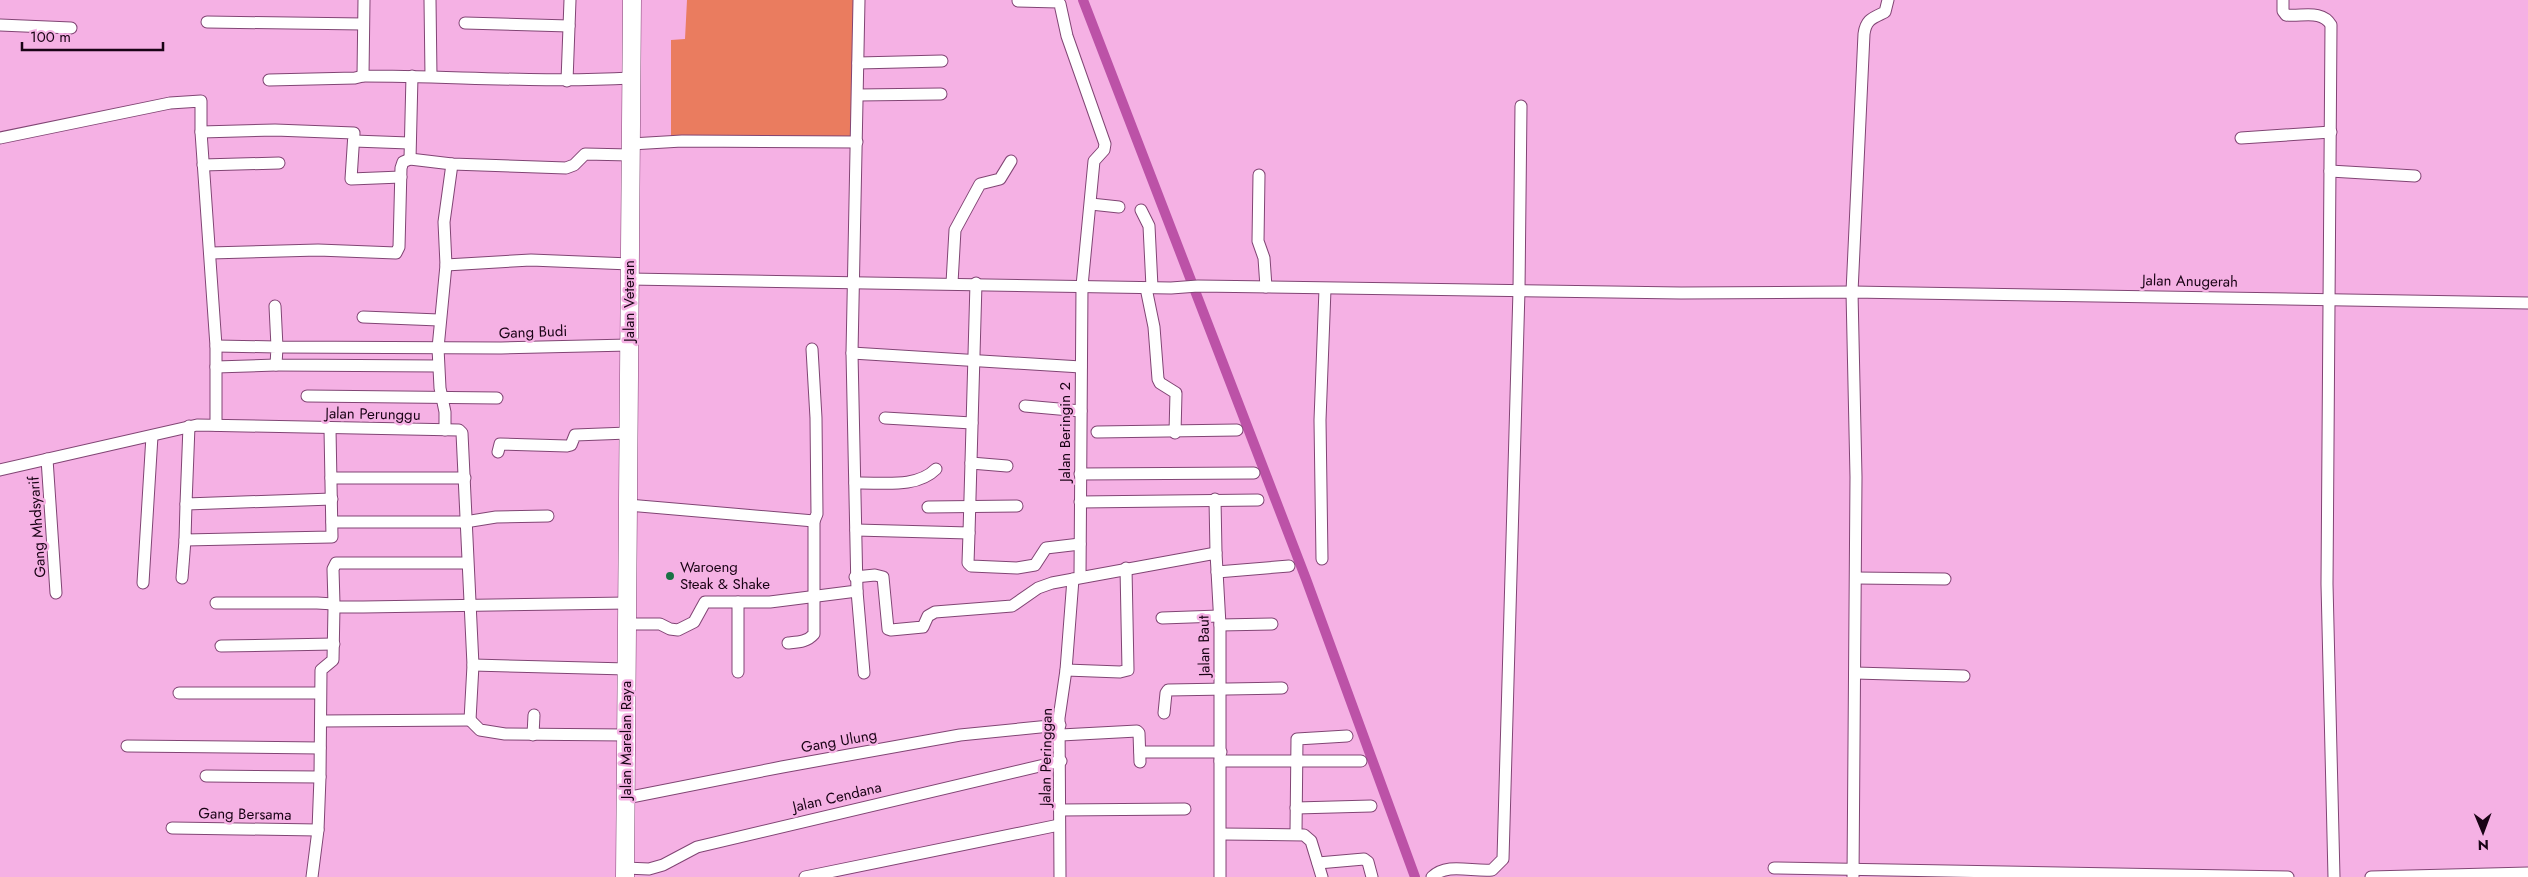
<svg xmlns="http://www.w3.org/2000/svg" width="2528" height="877" font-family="Jost,sans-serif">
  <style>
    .green { fill: #ea7c5f }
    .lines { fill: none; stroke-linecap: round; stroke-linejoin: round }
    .canal { stroke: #bc52a7; stroke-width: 10 }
    .street-casing { stroke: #814574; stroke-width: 13 }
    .primary-casing { stroke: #814574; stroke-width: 19 }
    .street { stroke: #fff; stroke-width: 11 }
    .primary { stroke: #fff; stroke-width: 18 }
    .poi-dot { fill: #197144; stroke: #f5b1e4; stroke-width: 2 }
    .labels { text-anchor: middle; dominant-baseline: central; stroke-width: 5; stroke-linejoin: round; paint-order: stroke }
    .street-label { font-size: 15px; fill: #190315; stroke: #f5b1e4 }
    .poi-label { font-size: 15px; fill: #190315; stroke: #f5b1e4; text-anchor: start }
  </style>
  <rect width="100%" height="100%" fill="#f5b1e4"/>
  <!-- green -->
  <path class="green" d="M687 0H854L852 136 671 137V40L685 39Z"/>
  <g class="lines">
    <!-- canal -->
    <path class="canal" d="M1083 0 1306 579 1415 877"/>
    <!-- street casing -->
    <g class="street-casing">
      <g id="street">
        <path d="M364 0 363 76C453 76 541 83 631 78"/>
        <path d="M430 0 431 76"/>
        <path d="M2283 0V11L2286 15C2301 17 2322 9 2331 25L2327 584 2334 877"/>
        <path d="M1018 1 1058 2 1060 4 1067 36 1105 144 1104 150 1094 161 1082 286 1080 577"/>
        <path d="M207 22 363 24"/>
        <path d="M465 23 569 26"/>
        <path d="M0 25 71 28"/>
        <path d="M858 63 942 61"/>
        <path d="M269 80 355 78 363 76"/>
        <path d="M567 81 570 0"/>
        <path d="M858 95 941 94"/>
        <path d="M201 132 275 130 354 133 351 179 401 177"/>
        <path d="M0 138 170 103 201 101V132L216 346V425"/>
        <path d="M2241 138 2331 132"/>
        <path d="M354 141 409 143"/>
        <path d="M631 144 682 141 857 142"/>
        <path d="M410 159 412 76"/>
        <path d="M203 165 279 163"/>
        <path d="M2330 171 2415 176"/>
        <path d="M1259 175 1258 241 1264 258 1266 287"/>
        <path d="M1091 204 1119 207"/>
        <path d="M1141 210 1149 226 1152 287"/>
        <path d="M210 253 318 250 396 253 399 247 401 168 403 162 410 159 452 164 566 168 574 165 585 154 630 155"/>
        <path d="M446 265 531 260 630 264"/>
        <path d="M629 279 1171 288 1198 286 1681 293 1852 292 2528 303"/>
        <path d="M952 283 955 230 980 184 1000 179 1011 161"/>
        <path d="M1146 288 1154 327 1158 379 1160 383 1176 393 1175 433"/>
        <path d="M275 306 277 347 501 348 629 345"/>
        <path d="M363 317 439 320"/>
        <path d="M216 346 277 347 276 365 438 366"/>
        <path d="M852 353 1081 367"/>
        <path d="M216 367 276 365"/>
        <path d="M307 396 497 398"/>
        <path d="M1025 406 1081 411"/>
        <path d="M885 418 972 423"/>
        <path d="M189 426 186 504 332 499"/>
        <path d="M445 430V412L440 388 438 348 446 265 444 222 452 164"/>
        <path d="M1097 432 1237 430"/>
        <path d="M498 452 500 444 567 446 571 445 575 435 628 433"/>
        <path d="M47 459 56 593"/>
        <path d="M971 463 1007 466"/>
        <path d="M0 470 197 425 459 430 462 433 473 665 470 720"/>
        <path d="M1080 474 1254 473"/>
        <path d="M331 478H465"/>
        <path d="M855 483C881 482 916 489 936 469"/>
        <path d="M1215 499 1216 553"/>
        <path d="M1080 502 1258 500"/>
        <path d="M186 504 185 540 332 537 330 429"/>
        <path d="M628 505 814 521 817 514 816 418 812 349"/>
        <path d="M928 507 1017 506"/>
        <path d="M332 522H465L496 517 548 516"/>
        <path d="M856 530 969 533 976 283"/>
        <path d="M969 533 968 563 971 566 1017 568 1035 565 1046 548 1080 544"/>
        <path d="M1322 559 1320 420 1325 289"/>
        <path d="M1217 572 1289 566"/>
        <path d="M855 577 875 575 883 577 888 629 891 630 923 627 928 616 935 612 1012 606 1038 588 1052 583 1216 553 1220 625V877"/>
        <path d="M182 578 185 540"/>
        <path d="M1856 578 1945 579"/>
        <path d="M143 583 152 436"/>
        <path d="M857 591 864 673"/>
        <path d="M738 602V672"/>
        <path d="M216 603H317L334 604V607H363L627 603"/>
        <path d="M334 604 333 569 336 563H467"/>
        <path d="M1162 618 1219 616"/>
        <path d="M627 624H660L670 629 678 630 694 622 705 602H770L857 591 852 353 859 0"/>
        <path d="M1220 625 1272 624"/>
        <path d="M788 643C799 642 807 642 814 634V521"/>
        <path d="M221 646 334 644"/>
        <path d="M473 665 627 669"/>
        <path d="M1066 670 1120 672 1128 670 1126 568"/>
        <path d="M1855 673 1964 676"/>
        <path d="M179 693H319"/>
        <path d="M1164 713 1166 693 1168 690 1282 688"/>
        <path d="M470 720 480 730 505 734 626 735"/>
        <path d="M321 721 470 720"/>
        <path d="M533 735 534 715"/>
        <path d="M1061 735 1137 731 1139 733 1140 762"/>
        <path d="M127 746 320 748"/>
        <path d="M1140 752H1221"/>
        <path d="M1220 761H1361"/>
        <path d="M206 776 320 777"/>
        <path d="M626 798 782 767 960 735 1060 725"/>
        <path d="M1296 808 1371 806"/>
        <path d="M1060 810 1185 809"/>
        <path d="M172 828 318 830"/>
        <path d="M1296 833 1297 739 1347 736"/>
        <path d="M1221 834 1304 835 1311 841 1322 877"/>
        <path d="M1318 863 1364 859 1368 862 1372 877"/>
        <path d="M625 868 649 869 663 865 697 847 1061 761"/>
        <path d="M1774 868 2288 877"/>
        <path d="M312 877 318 830 320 777 321 670 333 660 334 607"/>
        <path d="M805 877 1059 825"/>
        <path d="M1060 877 1059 718 1066 670 1073 579"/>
        <path d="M1432 877C1447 862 1472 872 1492 870L1503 859 1519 290 1521 106"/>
        <path d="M1853 877 1856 477 1852 292 1864 34C1866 19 1873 18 1885 12L1888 0"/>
        <path d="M2371 877 2528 873"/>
      </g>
    </g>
    <!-- primary casing -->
    <g class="primary-casing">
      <path id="primary" d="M625 877 632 0"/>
    </g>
    <!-- street -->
    <use href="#street" class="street"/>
    <!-- primary -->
    <use href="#primary" class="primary"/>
  </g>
  <!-- markers -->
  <circle class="poi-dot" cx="670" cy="576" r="5"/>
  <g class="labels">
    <!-- street labels -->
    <g class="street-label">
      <text transform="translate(2190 281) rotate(1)">Jalan Anugerah</text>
      <text transform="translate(629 301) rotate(-90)">Jalan Veteran</text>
      <text transform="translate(533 332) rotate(-2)">Gang Budi</text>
      <text transform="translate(373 414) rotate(1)">Jalan Perunggu</text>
      <text transform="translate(1065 432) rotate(-90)">Jalan Beringin 2</text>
      <text transform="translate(37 527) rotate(-94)">Gang Mhdsyarif</text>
      <text transform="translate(1204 646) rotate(-91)">Jalan Baut</text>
      <text transform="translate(626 740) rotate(-90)">Jalan Marelan Raya</text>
      <text transform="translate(839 741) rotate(-10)">Gang Ulung</text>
      <text transform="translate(1046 757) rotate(-89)">Jalan Peringgan</text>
      <text transform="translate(837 797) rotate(-13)">Jalan Cendana</text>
      <text transform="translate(245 814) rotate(1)">Gang Bersama</text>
    </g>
    <!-- poi labels -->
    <g class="poi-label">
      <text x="680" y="567">Waroeng<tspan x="680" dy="17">Steak &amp; Shake</tspan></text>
    </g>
  </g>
  <!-- north arrow -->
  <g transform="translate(2483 832) rotate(179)" stroke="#f5b1e4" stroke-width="4" paint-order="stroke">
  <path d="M0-4L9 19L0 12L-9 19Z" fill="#190315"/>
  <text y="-8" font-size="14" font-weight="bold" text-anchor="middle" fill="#190315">N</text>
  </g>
  <!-- scale -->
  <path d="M22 42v8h141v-8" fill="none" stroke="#190315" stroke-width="2.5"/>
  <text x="30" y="42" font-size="15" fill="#190315" stroke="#f5b1e4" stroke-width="4" paint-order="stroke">100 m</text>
</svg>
